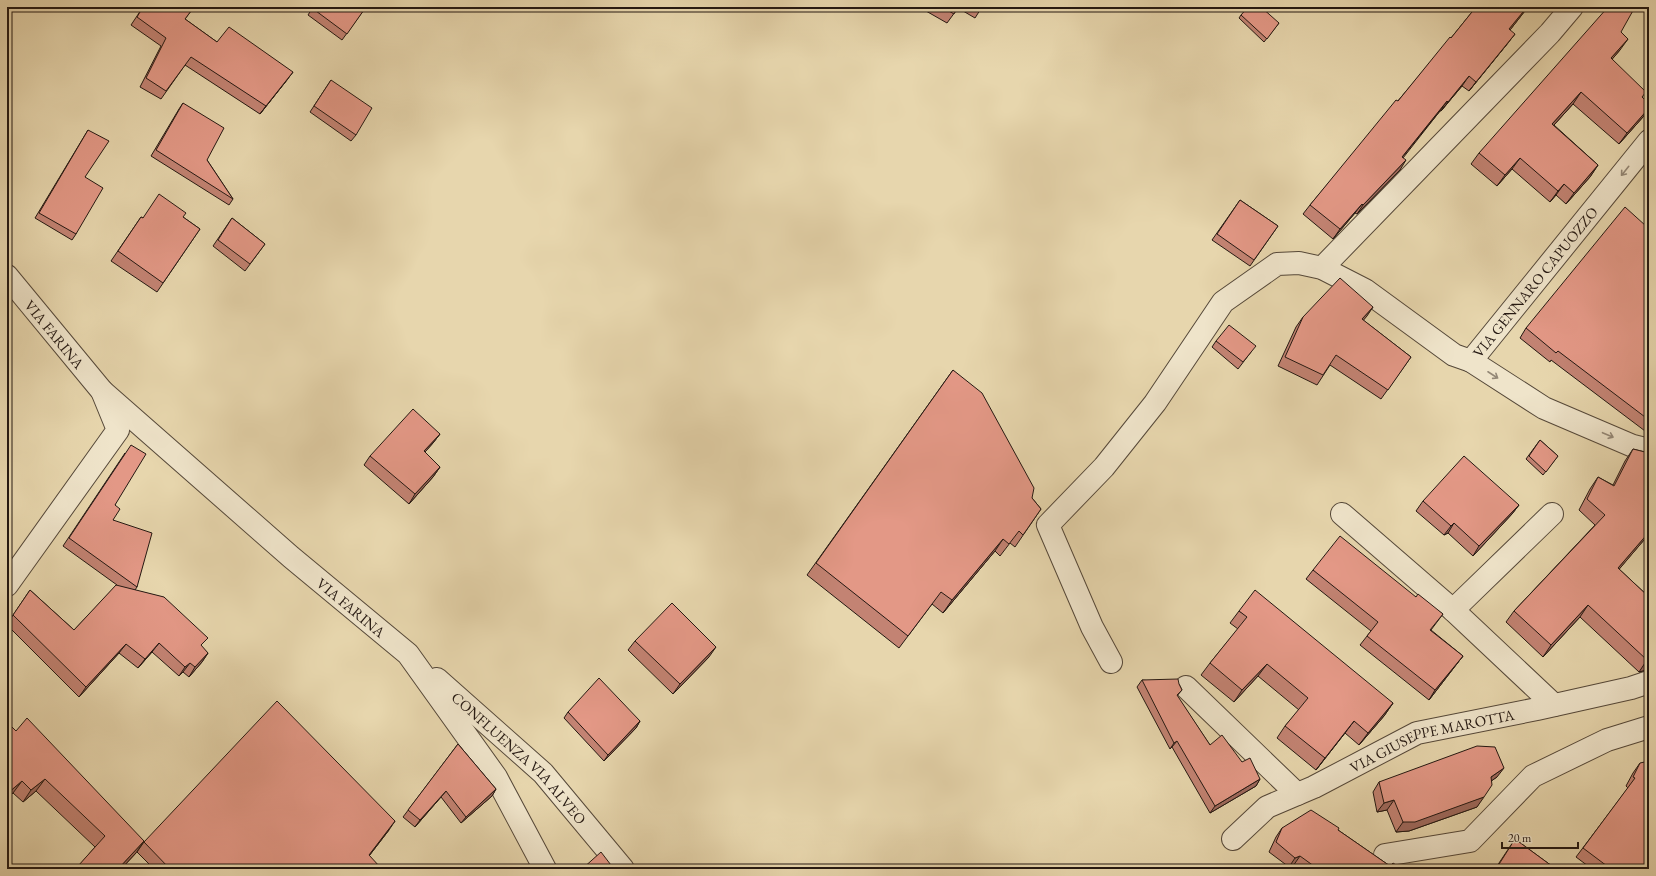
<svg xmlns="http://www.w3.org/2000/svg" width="1656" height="876" font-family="'EB Garamond',serif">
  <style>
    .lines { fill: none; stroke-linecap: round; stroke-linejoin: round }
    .street-casing { stroke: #554839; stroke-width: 24 }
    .street { stroke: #efe4ca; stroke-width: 22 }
    .wall { fill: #c38373; stroke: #241812 }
    .shaded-wall { fill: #9f6a5e; stroke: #241812 }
    .building { fill: #e39886; stroke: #241812 }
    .oneway { stroke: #948877 }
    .labels { text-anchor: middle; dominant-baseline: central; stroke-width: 4; stroke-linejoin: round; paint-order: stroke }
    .street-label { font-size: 15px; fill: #241812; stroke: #efe4ca }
  </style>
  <rect width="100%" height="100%" fill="#e7d6ad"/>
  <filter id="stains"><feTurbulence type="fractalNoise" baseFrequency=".005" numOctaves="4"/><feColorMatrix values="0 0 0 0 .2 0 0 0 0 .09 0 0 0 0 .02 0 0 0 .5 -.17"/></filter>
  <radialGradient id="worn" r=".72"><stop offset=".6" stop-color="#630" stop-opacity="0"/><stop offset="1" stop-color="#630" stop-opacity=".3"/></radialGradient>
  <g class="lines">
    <!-- street casing -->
    <g class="street-casing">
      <g id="street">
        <path d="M1649 141 1471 361 1544 408 1633 446 1649 450"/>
        <path d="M1322 268 1550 33 1572 7"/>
        <path id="s1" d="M7 276 102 391 118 430 7 585"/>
        <path id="s2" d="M102 391 291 557 408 654 496 777 545 869"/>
        <path d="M1342 514 1453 610 1554 705"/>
        <path d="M1453 610 1552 514"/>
        <path d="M1111 662 1092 627 1048 525 1104 467 1155 403 1223 302 1277 264 1299 263 1322 268 1365 290 1454 355 1471 361"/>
        <path id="s3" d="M437 679 543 773 623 869"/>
        <path d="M1186 687 1297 794"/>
        <path id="s4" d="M1233 839 1267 807 1314 787 1417 733 1537 709 1631 688 1649 682"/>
        <path d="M1385 855 1470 841 1533 776 1607 740 1649 727"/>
      </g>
    </g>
    <!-- street -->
    <use href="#street" class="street"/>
  </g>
  <!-- wall -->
  <g class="wall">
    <path d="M143 7H194L185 19 217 42 287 80 260 114 185 65 161 99 140 87 161 46 131 25Z"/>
    <path d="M313 7H366L342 40 308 15Z"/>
    <path d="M919 7H982L975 18 958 8 947 23Z"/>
    <path d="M1476 7H1528L1510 30 1508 43 1469 91 1462 86 1441 111H1440L1403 158 1400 170 1357 214 1355 213 1333 239 1303 214 1310 205 1451 38Z"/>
    <path d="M1241 15 1279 23 1264 42 1239 18Z"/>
    <path d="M1621 32 1620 50 1612 59 1642 97 1643 117 1619 144 1573 104 1554 125 1598 165 1590 177 1566 204 1556 195 1550 202 1512 169 1497 186 1471 164 1479 153Z"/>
    <path d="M331 80 356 135 351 141 310 112Z"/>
    <path d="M183 103 207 160 233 199 229 205 151 156 179 109Z"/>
    <path d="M88 130 85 177 76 234 72 240 35 218Z"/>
    <path d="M1240 200 1278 226 1250 266 1212 240Z"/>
    <path d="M141 217 143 218 183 217 200 229 157 292 111 261Z"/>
    <path d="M232 218 265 244 245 271 213 246Z"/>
    <path d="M1649 223V434L1551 360 1550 362 1520 338 1526 328 1646 226Z"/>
    <path d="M1373 307 1363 320 1411 357 1381 399 1330 365 1317 385 1278 366 1296 327 1303 317Z"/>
    <path d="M1216 341 1251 352 1238 369 1212 347Z"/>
    <path d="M953 370 1032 498 1041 509 1015 547 1010 543 1000 556 995 551 943 613 932 604 899 648 807 575Z"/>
    <path d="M440 434 433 443 425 452 440 467 433 477 409 504 364 465 370 456Z"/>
    <path d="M1540 440 1558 456 1543 475 1526 459Z"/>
    <path d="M1633 449 1649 453V543L1644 540 1619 569 1649 597 1646 670 1639 672 1580 617 1543 657 1506 622 1514 611 1595 525 1579 510 1590 489 1598 477 1613 485 1625 461Z"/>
    <path d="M125 453 115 505 113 520 137 587 135 590 208 653 202 662 189 677 183 672 179 676 152 652 138 668 119 653 79 697 7 625V624L30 590 74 630 117 585 63 546Z"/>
    <path d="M1423 501 1519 505 1512 514 1473 556 1448 533 1444 535 1416 511Z"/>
    <path d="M1313 570 1416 597 1443 614 1431 630 1463 656 1456 665 1429 700 1360 645 1371 631 1306 579Z"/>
    <path d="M1239 611 1393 703 1384 716 1359 745 1345 733 1316 770 1277 738 1285 726 1299 710 1258 676 1234 702 1201 675 1210 663 1238 629 1230 623Z"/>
    <path d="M635 641 709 657 673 694 628 650Z"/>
    <path d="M1142 680 1179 684 1182 690 1177 696 1210 745 1242 762 1260 779 1256 786 1210 813 1172 747 1170 749 1137 687Z"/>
    <path d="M568 712 640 721 636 728 604 761 564 718Z"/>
    <path d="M7 722 136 853 121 869H76L95 847 36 791 23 802 13 793 7 798Z"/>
    <path d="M458 744 496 789 492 796 461 823 441 797 415 827 403 817Z"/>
    <path d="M1640 763 1649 869H1592L1576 857 1628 788 1626 786 1633 773Z"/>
    <path d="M1497 777 1491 781 1477 807 1409 831 1396 832 1387 810 1377 812 1373 792 1379 782Z"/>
    <path d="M1282 828 1338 830 1390 866 1402 869H1298L1293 866 1289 867 1269 852 1276 837Z"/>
    <path d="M389 830 369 856 379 869H154L137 852 144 842Z"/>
    <path d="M1515 839 1556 869H1495Z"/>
  </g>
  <!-- shaded-wall -->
  <g class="shaded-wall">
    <path d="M1527 7H1528L1503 39 1509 29Z"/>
    <path d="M1515 34 1508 43 1469 91 1476 82Z"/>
    <path d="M1628 39 1620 50 1603 70 1611 58Z"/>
    <path d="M293 72 287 80 260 114 266 106Z"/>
    <path d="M1469 76 1462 86 1441 111 1448 102Z"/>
    <path d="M1581 92 1573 104 1544 136 1552 124Z"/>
    <path d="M1447 101 1440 111 1395 166 1402 157Z"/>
    <path d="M1649 108 1643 117 1619 144 1627 133Z"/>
    <path d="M1520 158 1512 169 1497 186 1505 175Z"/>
    <path d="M1406 160 1400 170 1357 214 1363 205Z"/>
    <path d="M1598 165 1590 177 1566 204 1574 193Z"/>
    <path d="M1564 184 1556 195 1550 202 1558 191Z"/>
    <path d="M1362 204 1355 213 1333 239 1340 229Z"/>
    <path d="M1373 307 1367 316 1356 329 1362 319Z"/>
    <path d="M440 434 433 443 418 460 424 451Z"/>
    <path d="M440 467 433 477 409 504 415 494Z"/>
    <path d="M1519 505 1512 514 1473 556 1479 546Z"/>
    <path d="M1454 523 1448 533 1444 535 1451 526Z"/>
    <path d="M1649 532 1644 540 1610 580 1618 568Z"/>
    <path d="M1003 539 995 551 943 613 952 600Z"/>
    <path d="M1588 605 1580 617 1543 657 1551 645Z"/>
    <path d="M159 643 152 652 138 668 145 659Z"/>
    <path d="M126 644 119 653 79 697 86 687Z"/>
    <path d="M716 647 709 657 673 694 680 684Z"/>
    <path d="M208 653 202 662 189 677 195 667Z"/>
    <path d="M1463 656 1456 665 1429 700 1435 690Z"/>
    <path d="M1647 660H1649V667L1646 670 1639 672Z"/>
    <path d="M190 663 183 672 179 676 185 667Z"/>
    <path d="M1267 664 1258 676 1234 702 1242 690Z"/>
    <path d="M1393 703 1384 716 1359 745 1368 733Z"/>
    <path d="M640 721 636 728 604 761 608 755Z"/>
    <path d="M1354 721 1345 733 1316 770 1325 758Z"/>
    <path d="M1177 741 1172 747 1170 749 1174 743Z"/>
    <path d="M1504 768 1497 777 1484 786 1491 777Z"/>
    <path d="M45 779 36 791 23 802 31 790Z"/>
    <path d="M1260 779 1256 786 1210 813 1215 806Z"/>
    <path d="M22 781 13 793 7 798V794L8 793Z"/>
    <path d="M496 789 492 796 461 823 466 817Z"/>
    <path d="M446 791 441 797 415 827 420 820Z"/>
    <path d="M1484 797 1477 807 1409 831 1396 832 1403 822Z"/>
    <path d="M1394 800 1387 810 1377 812 1384 803Z"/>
    <path d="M395 821 389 830 362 865 369 855Z"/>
    <path d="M144 841 136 853 121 869H118Z"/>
    <path d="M1300 856 1293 866 1289 867 1295 858Z"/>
  </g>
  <!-- building -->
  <g class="building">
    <path d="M143 7H194L185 19 217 42 229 27 293 72 266 106 191 57 166 91 146 78 166 38 137 17Z"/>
    <path d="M313 7H366L347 34 312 8Z"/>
    <path d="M942 7H958L954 14Z"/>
    <path d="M1248 7H1261L1279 23 1267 39 1241 15Z"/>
    <path d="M1476 7H1527L1509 29 1515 34 1476 82 1469 76 1448 102 1447 101 1402 157 1406 160 1363 205 1362 204 1340 229 1310 205 1396 100 1398 101 1450 37 1451 38Z"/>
    <path d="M1608 7H1635L1621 32 1628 39 1611 58 1646 92 1642 97 1649 104V108L1627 133 1581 92 1552 124 1598 165 1574 193 1564 184 1558 191 1520 158 1505 175 1479 153Z"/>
    <path d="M331 80 372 108 356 135 314 106Z"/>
    <path d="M183 103 224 128 207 160 233 199 156 150Z"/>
    <path d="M88 130 109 141 85 177 103 188 76 234 39 213Z"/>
    <path d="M159 194 186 213 183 217 200 229 163 283 118 251 141 217 143 218Z"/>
    <path d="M1240 200 1278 226 1254 260 1217 234Z"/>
    <path d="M1625 207 1646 226 1649 223V420L1558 351 1556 353 1526 328Z"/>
    <path d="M232 218 265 244 250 264 218 240Z"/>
    <path d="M1340 278 1373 307 1362 319 1411 357 1388 390 1336 355 1323 375 1285 357 1303 317Z"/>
    <path d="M1229 325 1256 346 1243 362 1216 341Z"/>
    <path d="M953 370 982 393 1034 488 1032 498 1041 509 1023 535 1019 531 1009 544 1003 539 952 600 941 592 908 636 816 563Z"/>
    <path d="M413 409 440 434 424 451 440 467 415 494 370 456Z"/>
    <path d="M1540 440 1558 456 1546 472 1529 456Z"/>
    <path d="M131 445 146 454 115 505 120 509 113 520 152 533 137 587 69 538Z"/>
    <path d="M1633 449 1649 453V532L1618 568 1649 597V660H1647L1588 605 1551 645 1514 611 1605 515 1587 499 1598 477 1614 486Z"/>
    <path d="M1464 456 1519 505 1479 546 1454 523 1451 526 1423 501Z"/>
    <path d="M1340 536 1416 597 1418 594 1443 614 1430 630 1463 656 1435 690 1367 636 1378 622 1313 570Z"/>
    <path d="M116 585 164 597 208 638 201 645 208 653 195 667 190 663 185 667 159 643 145 659 126 644 86 687 13 615 30 590 74 630Z"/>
    <path d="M1255 590 1393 703 1368 733 1354 721 1325 758 1285 726 1308 698 1267 664 1242 690 1210 663 1247 617 1239 611Z"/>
    <path d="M672 603 716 647 680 684 635 641Z"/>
    <path d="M599 678 640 721 608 755 568 712Z"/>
    <path d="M1178 679 1179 684 1182 690 1177 695 1210 745 1222 735 1242 762 1250 758 1260 779 1215 806 1177 741 1174 743 1142 680Z"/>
    <path d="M277 701 395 821 369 855 380 867 379 869H170L144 842Z"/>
    <path d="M27 718 144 841 118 869H80L78 866 105 836 45 779 31 790 22 781 8 793 7 792V722L16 731Z"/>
    <path d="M458 744 496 789 466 817 446 791 420 820 408 810Z"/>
    <path d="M1477 746 1495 747 1504 768 1491 777 1492 785 1484 797 1415 822H1403L1394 800 1384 803 1379 782Z"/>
    <path d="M1649 761V869H1611L1583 848 1635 778 1633 777 1640 763Z"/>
    <path d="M1311 810 1339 828 1338 830 1390 866 1393 863 1402 869H1318L1300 856 1295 858 1276 842 1282 828Z"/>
    <path d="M1515 839 1556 869H1496Z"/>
    <path d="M601 852 614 869H582Z"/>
  </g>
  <!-- one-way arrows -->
  <defs><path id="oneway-shaft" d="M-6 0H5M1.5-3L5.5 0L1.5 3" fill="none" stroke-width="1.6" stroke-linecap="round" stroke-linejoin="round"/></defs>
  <g class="oneway">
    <use href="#oneway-shaft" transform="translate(1625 171) rotate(129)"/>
    <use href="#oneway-shaft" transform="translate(1493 375) rotate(33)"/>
    <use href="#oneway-shaft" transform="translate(1608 435) rotate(23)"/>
  </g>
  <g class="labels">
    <!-- street labels -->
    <g class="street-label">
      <text transform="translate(1535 282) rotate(-51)">VIA GENNARO CAPUOZZO</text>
      <text stroke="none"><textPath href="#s1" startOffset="75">VIA FARINA</textPath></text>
      <text stroke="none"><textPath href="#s2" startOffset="330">VIA FARINA</textPath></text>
      <text stroke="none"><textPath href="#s4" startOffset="226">VIA GIUSEPPE MAROTTA</textPath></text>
      <text stroke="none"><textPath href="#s3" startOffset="114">CONFLUENZA VIA ALVEO</textPath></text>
    </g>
  </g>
  <!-- margin -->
  <rect width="1656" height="876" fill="none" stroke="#e7d6ad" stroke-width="24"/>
  <rect x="8" y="8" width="1640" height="860" fill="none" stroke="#241812" stroke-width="2"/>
  <rect x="12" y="12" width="1632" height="852" fill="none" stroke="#241812"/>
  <!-- scale -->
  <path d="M1502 842v6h76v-6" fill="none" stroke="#241812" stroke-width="2"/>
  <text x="1508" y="842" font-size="12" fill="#241812" stroke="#efe4ca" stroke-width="3" paint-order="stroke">20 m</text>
  <rect width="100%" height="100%" filter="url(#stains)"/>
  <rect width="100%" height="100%" fill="url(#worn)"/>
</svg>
